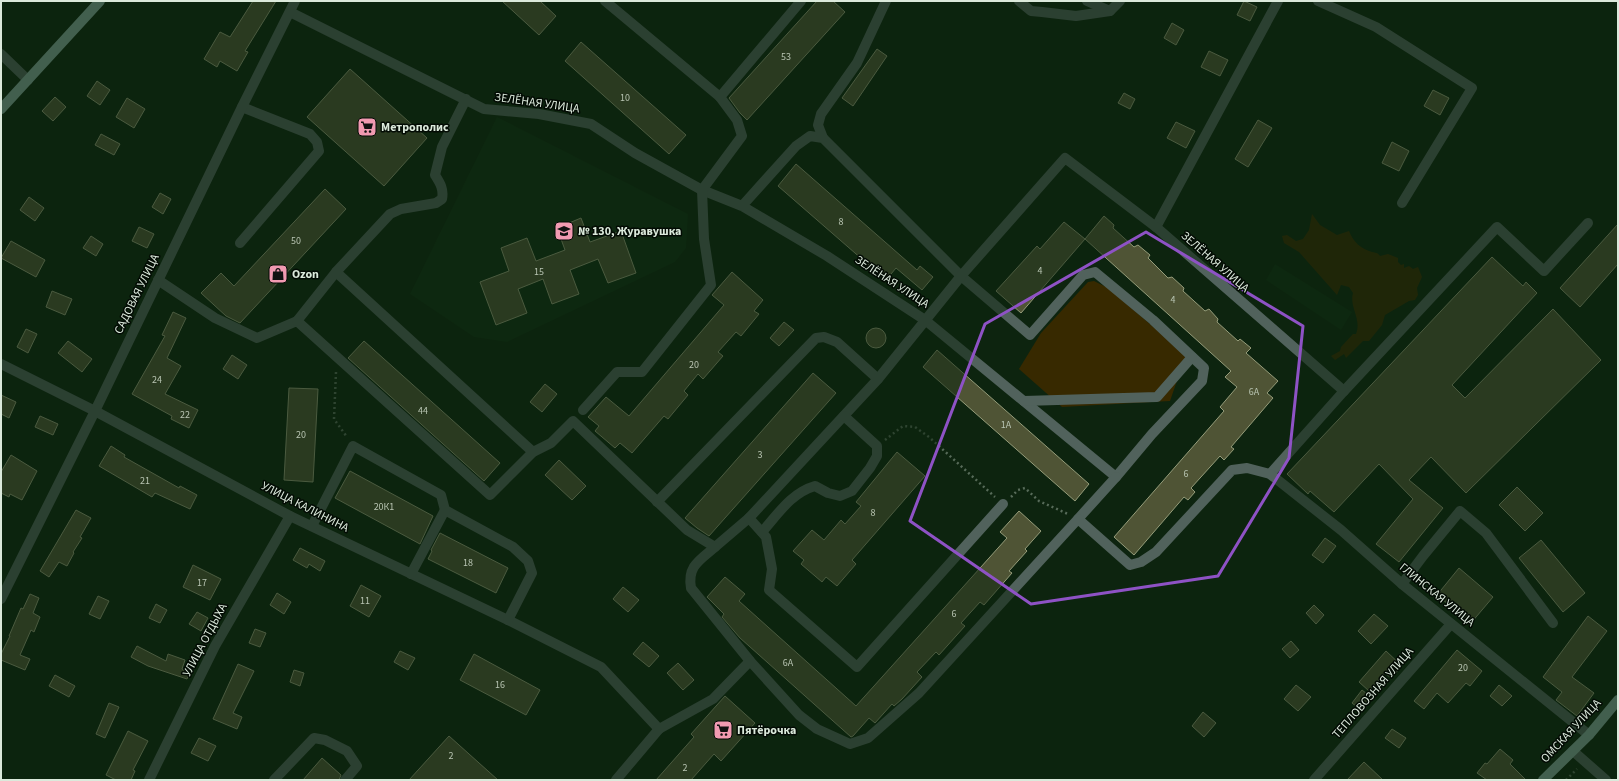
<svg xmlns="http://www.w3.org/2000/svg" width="1619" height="781" font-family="'Source Sans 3',sans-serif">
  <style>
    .built { fill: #0f2d12 }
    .green { fill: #372900 }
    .building { fill: #4f5435; stroke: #959c7a }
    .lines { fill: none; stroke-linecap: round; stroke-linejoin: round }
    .path { stroke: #576b59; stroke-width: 2.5; stroke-dasharray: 2 3; stroke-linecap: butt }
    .minor { stroke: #51625c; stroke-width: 10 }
    .major { stroke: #83a69b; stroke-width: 10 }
    .marked { fill: none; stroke: #8e52c5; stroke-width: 3; stroke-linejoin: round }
    .labels { text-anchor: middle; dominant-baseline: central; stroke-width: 3; stroke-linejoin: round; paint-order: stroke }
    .number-label { font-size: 10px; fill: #b8c4b2 }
    .street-label { font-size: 12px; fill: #dbe9db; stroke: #030b04 }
    .poi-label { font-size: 12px; font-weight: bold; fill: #dbe9db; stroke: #030b04; text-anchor: start }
  </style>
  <rect width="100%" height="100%" fill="#0d240f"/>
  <!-- built -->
  <g class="built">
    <path d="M497 117 688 214 686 248 675 262 507 342 474 337 410 294Z"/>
    <path d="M1275 264 1352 312 1341 330 1266 280Z"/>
  </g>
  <!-- green -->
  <g class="green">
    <path d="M1312 214 1320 225 1337 235 1349 231C1354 243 1360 248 1372 252 1376 253 1377 252 1380 256L1388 254 1398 258V262L1401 265 1404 264V268L1409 266 1413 269 1418 267 1422 277 1417 288 1418 295 1415 300 1409 301 1385 315 1382 325 1369 341H1363L1346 358 1344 354 1335 360 1331 356 1340 351 1341 347 1353 334H1356C1362 319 1349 307 1353 293L1349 287 1341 285 1337 295 1299 252 1284 243 1282 236 1287 235 1296 241 1303 239 1309 230Z"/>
    <path d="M1094 281 1108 288 1186 355 1170 401 1062 407 1019 369 1041 333 1088 282Z"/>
  </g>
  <!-- building -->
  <g class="building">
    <path d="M253 1H276L245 51 248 52 237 71 220 61 217 67 204 59 220 32 230 37Z"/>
    <path d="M502 1H540L556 16 539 35Z"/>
    <path d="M817 1H833L845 12 747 120 740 113 729 98Z"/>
    <path d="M1244 1 1257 7 1250 21 1237 15Z"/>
    <path d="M1172 23 1184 30 1176 45 1164 38Z"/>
    <path d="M581 42 686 135 669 154 565 61Z"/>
    <path d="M877 49 887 56 853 106 842 98Z"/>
    <path d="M1209 51 1228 60 1220 76 1201 67Z"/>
    <path d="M350 69 427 138 384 186 307 117Z"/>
    <path d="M97 81 110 90 100 105 87 96Z"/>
    <path d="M1433 90 1449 98 1440 115 1424 106Z"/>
    <path d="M1124 93 1135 99 1130 109 1118 103Z"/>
    <path d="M55 97 66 107 53 121 42 111Z"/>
    <path d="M127 98 145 109 134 128 116 117Z"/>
    <path d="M1258 120 1272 128 1248 167 1235 159Z"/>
    <path d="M1176 122 1195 131 1186 148 1167 138Z"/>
    <path d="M101 134 120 144 114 155 95 145Z"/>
    <path d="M1392 142 1409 151 1399 171 1382 163Z"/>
    <path d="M796 164 917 270 920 266 933 277 922 290 896 268 886 280 778 186Z"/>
    <path d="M325 189 346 209 240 323 226 316 201 293 221 273 234 286Z"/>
    <path d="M160 193 171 199 163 214 152 207Z"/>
    <path d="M29 197 44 208 35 221 20 210Z"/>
    <path d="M1104 216 1114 225 1113 228 1134 247 1138 245 1150 255 1148 258 1168 278 1172 277 1184 288 1183 291 1205 311 1209 309 1218 319 1217 322 1238 341 1240 339 1251 348 1246 353 1278 381 1267 393 1273 398 1231 447 1234 449 1224 460 1220 456 1191 488 1195 492 1188 500 1184 497 1134 555 1114 537 1224 411 1220 407 1237 387 1225 377 1231 371 1085 239Z"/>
    <path d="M581 218 590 242 621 231 636 273 608 283 598 259 570 270 579 294 552 304 543 279 518 289 527 313 496 325 480 282 509 271 501 248 527 238 536 261 565 250 557 228Z"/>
    <path d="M1064 222 1085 239 1021 313 996 291 1037 246 1040 249Z"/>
    <path d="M1618 224V264L1580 307 1560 288Z"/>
    <path d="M139 227 154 234 147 248 132 241Z"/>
    <path d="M91 236 103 244 96 256 83 248Z"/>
    <path d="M11 241 45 260 36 277 1 258Z"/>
    <path d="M1492 257 1523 286 1526 282 1537 293 1452 385 1465 398 1553 309 1601 360 1466 493 1431 457 1409 480 1443 508 1399 562 1376 544 1413 499 1379 464 1334 512 1310 491 1308 494 1287 474Z"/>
    <path d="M732 272 763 300 754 311 759 314 741 336 736 332 718 352 723 356 703 379 698 374 684 391 688 395 668 419 664 416 632 453 620 443 615 448 595 431 599 426 588 417 606 397 629 416 724 305 712 295Z"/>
    <path d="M52 291 72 299 65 315 46 307Z"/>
    <path d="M173 312 186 318 167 358 181 366 165 394 198 410 189 428 171 419 172 416 132 394 165 336 162 335Z"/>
    <path d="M784 322 794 330 779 346 770 338Z"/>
    <circle cx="876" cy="338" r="10"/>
    <path d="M26 329 37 334 28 353 17 347Z"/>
    <path d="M68 341 92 359 82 372 58 353Z"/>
    <path d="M364 341 500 463 484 481 348 358Z"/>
    <path d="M937 350 1089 484 1075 501 923 367Z"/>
    <path d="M232 355 247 365 238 379 223 369Z"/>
    <path d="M813 373 836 393 709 536 697 528 685 518Z"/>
    <path d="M545 384 557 394 542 412 530 402Z"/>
    <path d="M289 388 318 389 313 482 284 480Z"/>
    <path d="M1 395 16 402 9 418 1 414Z"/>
    <path d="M40 416 58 424 53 435 35 427Z"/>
    <path d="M111 446 125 455 124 457 179 488 180 486 197 495 190 509 155 493 152 497 99 466Z"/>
    <path d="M897 452 925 476 852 560 856 564 837 586 826 577 822 582 801 564 804 560 793 551 812 530 824 540 841 520 845 524 861 506 856 502Z"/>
    <path d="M11 455 37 471 22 500 10 494 9 497 1 493V472Z"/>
    <path d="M559 460 586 486 572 500 545 475Z"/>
    <path d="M350 471 433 516 420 544 335 498Z"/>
    <path d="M1517 487 1543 513 1525 531 1499 505Z"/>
    <path d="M76 510 91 518 80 537 82 538 73 552 74 553 67 566 59 562 49 577 40 571Z"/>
    <path d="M1019 511 1041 531 1025 549 1027 551 1009 571 1012 573 984 605 980 602 961 623 965 626 939 655 936 652 917 672 922 677 902 699 894 706 892 704 875 723 869 718 853 736 851 737 740 638 722 617 724 614 707 597 725 577 745 594 739 601 856 706 1007 538 1000 532Z"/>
    <path d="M440 533 508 568 496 593 428 559 432 551 431 550Z"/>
    <path d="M1325 538 1336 546 1323 563 1312 555Z"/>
    <path d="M1541 540 1585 593 1563 612 1519 558Z"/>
    <path d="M300 548 325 561 320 571 309 564 307 568 293 560Z"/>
    <path d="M193 565 221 579 210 600 183 587Z"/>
    <path d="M1459 568 1493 597 1471 623 1437 595Z"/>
    <path d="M361 585 381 596 369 617 350 606Z"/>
    <path d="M623 587 639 600 628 612 613 599Z"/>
    <path d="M277 593 291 602 284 614 270 605Z"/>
    <path d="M30 594 39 598 33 613 40 617 34 632 31 630 20 655 30 659 25 670 1 660V654L10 636H9L21 608 23 609Z"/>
    <path d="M98 596 109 601 100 619 89 614Z"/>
    <path d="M156 604 167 610 160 623 149 618Z"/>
    <path d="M1314 605 1324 615 1316 624 1306 613Z"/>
    <path d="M197 612 208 618 201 631 189 624Z"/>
    <path d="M1374 614 1388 626 1371 644 1358 631Z"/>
    <path d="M1588 616 1607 631 1572 677 1594 693 1577 716 1556 700 1562 692 1543 677Z"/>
    <path d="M255 629 266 633 260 647 249 643Z"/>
    <path d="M1291 641 1299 650 1290 658 1282 649Z"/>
    <path d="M643 642 659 656 649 667 633 654Z"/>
    <path d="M137 646 166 661 168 654 185 660 182 669 190 673 187 679 148 666 131 657Z"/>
    <path d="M1457 650 1482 671 1470 686 1466 683 1448 703 1437 693 1424 709 1414 701Z"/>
    <path d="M400 651 415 658 408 670 394 662Z"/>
    <path d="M1386 651 1402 666 1391 678 1385 673 1369 691 1359 682Z"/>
    <path d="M474 654 540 690 526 715 460 680Z"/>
    <path d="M678 663 694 680 683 690 667 673Z"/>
    <path d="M238 664 254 671 233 713 242 717 237 729 213 719Z"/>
    <path d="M294 670 304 673 300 686 290 682Z"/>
    <path d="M55 675 75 686 69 697 49 686Z"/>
    <path d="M1296 685 1311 697 1298 711 1284 699Z"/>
    <path d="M1499 685 1512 696 1502 706 1490 696Z"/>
    <path d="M1362 690 1371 697 1361 710 1352 703Z"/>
    <path d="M725 696 755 723 721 761 714 754 691 780H656L694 737 691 734Z"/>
    <path d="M109 703 119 707 105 738 96 734Z"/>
    <path d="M1203 712 1216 723 1204 737 1192 726Z"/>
    <path d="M1392 729 1406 738 1399 748 1385 738Z"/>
    <path d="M128 731 148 741 133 770 135 771 131 780H116L106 775Z"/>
    <path d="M449 736 498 780H409Z"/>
    <path d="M199 738 216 746 208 761 191 753Z"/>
    <path d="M1500 749 1513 760 1510 764 1526 780H1487L1477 773 1485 763 1487 764Z"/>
    <path d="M322 758 341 775 339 780H303Z"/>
    <path d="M1364 762 1383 780H1347Z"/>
  </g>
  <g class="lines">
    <!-- path -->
    <g class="path">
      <path d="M336 372 334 419 347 437"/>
      <path d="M885 440 903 426 915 427 929 437 995 497"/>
      <path d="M1011 497 1018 490 1025 488 1039 501 1068 514"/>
      <path d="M1566 780 1577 769"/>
    </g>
    <!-- minor -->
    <g class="minor">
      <path d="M605 1 720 97"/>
      <path d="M1019 1 1031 11 1042 12 1076 16 1110 11"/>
      <path d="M1087 1 1110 11 1120 1"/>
      <path d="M1318 1 1376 27 1472 88 1402 203"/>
      <path d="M290 12 484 109 539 114 591 124 635 153 702 190 742 206 827 256 925 320 1116 477 1152 434 1202 381 1204 368 1153 320 1095 272 1083 275 1030 335 961 276 823 138 810 136 796 146 742 206"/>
      <path d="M1 54 28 80"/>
      <path d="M823 138 818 125 821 114 857 63 886 1"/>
      <path d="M1156 227 1278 1"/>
      <path d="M240 243 319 151 317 142 310 134 242 107"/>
      <path d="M336 272 533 452"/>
      <path d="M158 280 215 318 257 338 297 321 490 495 533 452 551 443 573 421 687 530 715 547 749 518"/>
      <path d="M297 321 336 272 390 214 401 209 436 203 442 199C444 189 440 183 435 175L442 147 466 99"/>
      <path d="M1 364 95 411 290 516 508 620 601 667 659 729"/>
      <path d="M1344 391 1497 227 1544 271 1588 223"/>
      <path d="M1024 401 1157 397 1192 357"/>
      <path d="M583 410 617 372H642L711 285 704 239 702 190 742 136 737 120 720 97 801 1"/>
      <path d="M657 502 816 338 824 337 837 342 878 379"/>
      <path d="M1003 504 857 667 769 590 772 569 766 537 749 518 878 379 961 276 1065 158 1156 227 1344 391 1270 474"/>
      <path d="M1078 519 1116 477"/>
      <path d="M312 526 353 446 441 495 445 510 513 547 528 561 532 573 508 620"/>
      <path d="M762 532C778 514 791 493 815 486L828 493 840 496 852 491 870 468 877 456V446L844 416"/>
      <path d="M715 547C700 560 687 566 691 588L750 661"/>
      <path d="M411 574 445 510"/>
      <path d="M1402 584 1423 556 1460 511 1486 533 1553 623"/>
      <path d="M1 599 95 411 242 107 295 1"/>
      <path d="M1573 751 1606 780"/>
      <path d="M149 780 215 646 290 516"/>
      <path d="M274 780 314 738 325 740 347 751 357 766 345 780"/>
      <path d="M616 780 659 729 713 699 750 661 799 715 817 729 850 744 868 738 919 693 1078 519 1130 565 1141 562 1156 552 1232 470 1247 468 1270 474 1341 530 1402 584 1589 735"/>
      <path d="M1314 780 1451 624"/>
    </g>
    <!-- major -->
    <g class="major">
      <path d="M1 109 100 1"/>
      <path d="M1543 780 1589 735 1618 700"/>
    </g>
  </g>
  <!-- marked area -->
  <path d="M0 0H1619V781H0ZM1146 232 1303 326 1289 458 1218 576 1031 604 910 521 985 324Z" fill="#0d240f" fill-opacity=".55" fill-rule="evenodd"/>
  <path class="marked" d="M1146 232 1303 326 1289 458 1218 576 1031 604 910 521 985 324Z"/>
  <!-- icons -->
  <defs>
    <g id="supermarket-square" transform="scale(1)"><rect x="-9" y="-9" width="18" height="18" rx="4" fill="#f19ab1" stroke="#030b04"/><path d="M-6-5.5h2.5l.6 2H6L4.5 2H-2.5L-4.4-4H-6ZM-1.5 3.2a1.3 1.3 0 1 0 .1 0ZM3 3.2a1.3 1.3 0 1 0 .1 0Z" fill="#111"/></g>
    <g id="school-square" transform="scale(1)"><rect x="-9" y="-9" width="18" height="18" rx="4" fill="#f19ab1" stroke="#030b04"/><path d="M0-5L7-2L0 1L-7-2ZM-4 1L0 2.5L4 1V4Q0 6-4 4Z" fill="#111"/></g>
    <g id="shop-square" transform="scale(1)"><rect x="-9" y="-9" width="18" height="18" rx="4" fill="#f19ab1" stroke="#030b04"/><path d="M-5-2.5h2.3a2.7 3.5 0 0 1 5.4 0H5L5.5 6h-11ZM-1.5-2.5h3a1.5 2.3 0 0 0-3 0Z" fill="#111"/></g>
  </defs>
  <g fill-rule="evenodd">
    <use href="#supermarket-square" x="367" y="127"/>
    <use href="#school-square" x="564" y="231"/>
    <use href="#shop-square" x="278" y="274"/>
    <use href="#supermarket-square" x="723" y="730"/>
  </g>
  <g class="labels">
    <!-- number labels -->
    <g class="number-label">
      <text x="786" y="57">53</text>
      <text x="625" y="98">10</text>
      <text x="841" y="222">8</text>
      <text x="296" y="241">50</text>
      <text x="1040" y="271">4</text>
      <text x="539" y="272">15</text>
      <text x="1173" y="300">4</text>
      <text x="694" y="365">20</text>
      <text x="157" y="380">24</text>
      <text x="1254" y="392">6А</text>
      <text x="423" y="411">44</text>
      <text x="185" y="415">22</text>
      <text x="1006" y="425">1А</text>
      <text x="301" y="435">20</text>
      <text x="760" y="455">3</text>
      <text x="1186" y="474">6</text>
      <text x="145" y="481">21</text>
      <text x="384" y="507">20К1</text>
      <text x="873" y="513">8</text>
      <text x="468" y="563">18</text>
      <text x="202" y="583">17</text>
      <text x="365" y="601">11</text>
      <text x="954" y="614">6</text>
      <text x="788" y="663">6А</text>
      <text x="1463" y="668">20</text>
      <text x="500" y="685">16</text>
      <text x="451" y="756">2</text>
      <text x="685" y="768">2</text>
    </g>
    <!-- street labels -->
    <g class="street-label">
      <text transform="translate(537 103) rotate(8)">ЗЕЛЁНАЯ УЛИЦА</text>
      <text transform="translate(1215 262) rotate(41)">ЗЕЛЁНАЯ УЛИЦА</text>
      <text transform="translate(892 282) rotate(33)">ЗЕЛЁНАЯ УЛИЦА</text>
      <text transform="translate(137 294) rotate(-64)">САДОВАЯ УЛИЦА</text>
      <text transform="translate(305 507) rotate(27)">УЛИЦА КАЛИНИНА</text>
      <text transform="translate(1437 595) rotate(39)">ГЛИНСКАЯ УЛИЦА</text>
      <text transform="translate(205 640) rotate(-62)">УЛИЦА ОТДЫХА</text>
      <text transform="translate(1373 693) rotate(-49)">ТЕПЛОВОЗНАЯ УЛИЦА</text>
      <text transform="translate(1571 731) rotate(-47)">ОМСКАЯ УЛИЦА</text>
    </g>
    <!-- poi labels -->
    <g class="poi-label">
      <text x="381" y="127">Метрополис</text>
      <text x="578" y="231">№ 130, Журавушка</text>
      <text x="292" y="274">Ozon</text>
      <text x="737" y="730">Пятёрочка</text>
    </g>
  </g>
  <!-- border -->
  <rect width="1619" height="781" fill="none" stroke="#dbe9db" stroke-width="4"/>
</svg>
